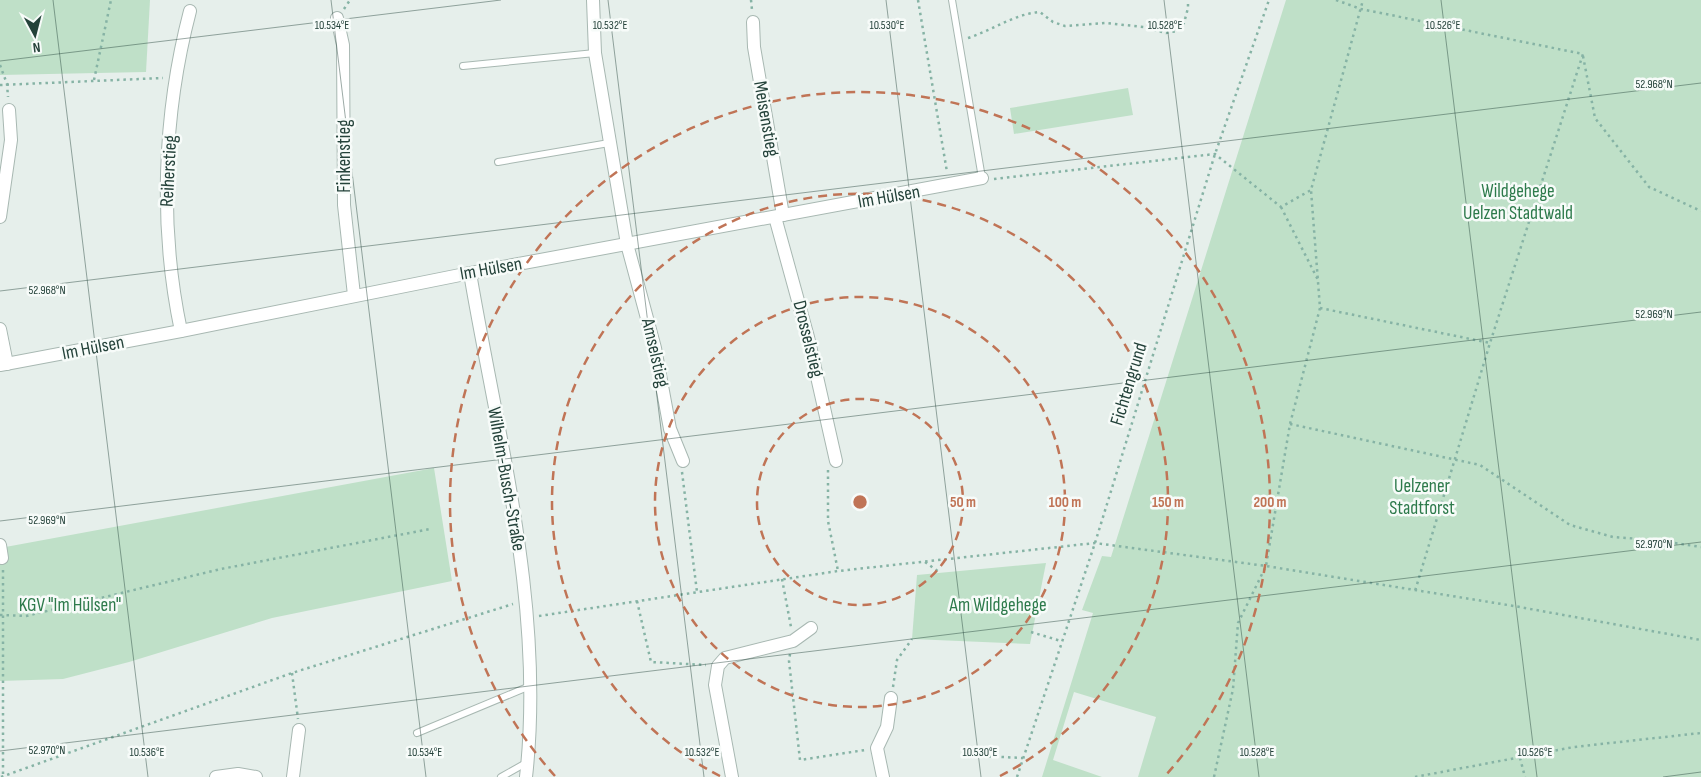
<svg xmlns="http://www.w3.org/2000/svg" width="1701" height="777" font-family="'Sofia Sans Condensed',sans-serif">
  <style>
    .green { fill: #bfe0c8 }
    .lines { fill: none; stroke-linecap: round; stroke-linejoin: round }
    .lane-casing { stroke: #a8b8b2; stroke-width: 8 }
    .street-casing { stroke: #a8b8b2; stroke-width: 14 }
    .path { stroke: #86b3a5; stroke-width: 2.5; stroke-dasharray: 2.5 4; stroke-linecap: butt }
    .lane { stroke: #fff; stroke-width: 6 }
    .street { stroke: #fff; stroke-width: 12 }
    .ticks { fill: none; stroke: #24423a; stroke-width: 1; stroke-opacity: 0.45 }
    .ring { fill: none; stroke: #c07456; stroke-width: 2.5; stroke-dasharray: 9 6 }
    .labels { text-anchor: middle; dominant-baseline: central; stroke-width: 5; stroke-linejoin: round; paint-order: stroke }
    .street-label { font-size: 19px; fill: #24423a; stroke: #f7fbf9 }
    .park-label { font-size: 19px; fill: #2d7a4b; stroke: #f7fbf9 }
    .ticks-label { font-size: 12px; text-anchor: middle; fill: #24423a; stroke: #f7fbf9; stroke-width: 5; stroke-linejoin: round; paint-order: stroke }
    .centre { fill: #c07456; stroke: #f7fbf9; stroke-width: 2.5 }
    .ring-label { font-size: 15px; text-anchor: middle; font-weight: bold; fill: #c07456; stroke: #f7fbf9; stroke-width: 5; stroke-linejoin: round; paint-order: stroke }
  </style>
  <rect width="100%" height="100%" fill="#e6efeb"/>
  <!-- green -->
  <g class="green">
    <path d="M0 0H150L146 72 0 75Z"/>
    <path d="M1286 0H1701V777H1138L1156 717 1074 692 1053 760 1102 777H1042L1093 613 1082 610 1102 556 1111 557Z"/>
    <path d="M1128 88 1133 115 1014 134 1010 108Z"/>
    <path d="M434 468 452 581 272 618 129 662 63 679 0 681V548Z"/>
    <path d="M1046 563 1030 644 912 639 917 575Z"/>
  </g>
  <g class="lines">
    <!-- lane casing -->
    <g class="lane-casing">
      <g id="lane">
        <path d="M952 0 982 178"/>
        <path d="M463 66 595 53"/>
        <path d="M498 162 609 143"/>
        <path d="M417 733 530 686"/>
        <path d="M501 777 526 763"/>
      </g>
    </g>
    <!-- street casing -->
    <g class="street-casing">
      <g id="street">
        <path d="M593 0 595 53 627 244 655 348 670 429 683 461"/>
        <path d="M337 18 343 45 344 205 354 295"/>
        <path d="M753 22 754 47 783 215"/>
        <path d="M0 217 11 140 9 110"/>
        <path d="M775 217 808 337 836 461"/>
        <path d="M470 273C498 439 545 607 526 777"/>
        <path d="M0 329 7 364"/>
        <path d="M181 331C159 227 163 114 190 11"/>
        <path d="M0 365 181 331 470 273 982 178"/>
        <path d="M0 545 2 558"/>
        <path d="M216 777 238 774 256 777"/>
        <path d="M293 777 299 730"/>
        <path d="M732 777 715 685 718 666 725 658 793 641 811 628"/>
        <path d="M883 777 877 748 887 727 891 698"/>
      </g>
    </g>
    <!-- path -->
    <g class="path">
      <path d="M751 0 752 10"/>
      <path d="M918 0 947 172"/>
      <path d="M1336 0 1361 9 1583 54 1490 343 1415 591"/>
      <path d="M344 9 350 0"/>
      <path d="M968 38C993 30 1014 14 1040 12L1053 22 1065 26 1105 23 1144 27 1166 33 1177 31 1184 23 1188 8V0"/>
      <path d="M1583 56 1595 118 1649 187 1701 211"/>
      <path d="M0 65 7 84 8 97"/>
      <path d="M94 80 111 0"/>
      <path d="M0 85 163 78"/>
      <path d="M994 179 1215 154 1281 207 1311 190"/>
      <path d="M1281 207 1318 280"/>
      <path d="M1320 308 1490 343"/>
      <path d="M1290 424 1480 465 1570 525 1613 537 1655 540 1701 547"/>
      <path d="M828 470V521L838 571"/>
      <path d="M682 472 697 592"/>
      <path d="M925 562 939 572"/>
      <path d="M3 570V777"/>
      <path d="M782 579 791 627"/>
      <path d="M637 601 651 662 706 665"/>
      <path d="M0 615 26 616 221 569 430 529"/>
      <path d="M539 616 838 571 1095 543 1266 566 1514 606 1701 640"/>
      <path d="M1031 632 1061 641"/>
      <path d="M790 654 789 661 800 760 865 750"/>
      <path d="M292 673 298 719"/>
      <path d="M893 687 897 660 912 639"/>
      <path d="M982 756 1023 758"/>
      <path d="M1520 758 1525 777"/>
      <path d="M1 777 292 673 513 604"/>
      <path d="M1017 777 1095 543 1215 154 1269 0"/>
      <path d="M1214 777 1233 689 1238 623 1266 566 1290 424 1320 308 1311 190 1363 0"/>
      <path d="M1415 777 1574 747 1701 733"/>
    </g>
    <!-- lane -->
    <use href="#lane" class="lane"/>
    <!-- street -->
    <use href="#street" class="street"/>
  </g>
  <!-- ticks -->
  <path class="ticks" d="M53 0 148 777M331 0 426 777M608 0 704 777M886 0 981 777M1164 0 1259 777M1441 0 1537 777M0 61 501 0M0 291 1701 83M0 521 1701 312M0 751 1701 542M1663 777 1701 772"/>
  <!-- distance rings -->
  <g class="ring">
    <circle cx="860" cy="502" r="103"/>
    <circle cx="860" cy="502" r="205"/>
    <path d="M720 776A308 308 0 1 1 1000 776"/>
    <path d="M555 776A410 410 0 1 1 1165 776"/>
  </g>
  <g class="labels">
    <!-- street labels -->
    <g class="street-label">
      <text transform="translate(766 119) rotate(80)">Meisenstieg</text>
      <text transform="translate(344 156) rotate(-90)">Finkenstieg</text>
      <text transform="translate(169 171) rotate(-87)">Reiherstieg</text>
      <text transform="translate(889 197) rotate(-10)">Im Hülsen</text>
      <text transform="translate(491 269) rotate(-10)">Im Hülsen</text>
      <text transform="translate(808 339) rotate(76)">Drosselstieg</text>
      <text transform="translate(93 348) rotate(-11)">Im Hülsen</text>
      <text transform="translate(655 353) rotate(77)">Amselstieg</text>
      <text transform="translate(1129 384) rotate(-73)">Fichtengrund</text>
      <text transform="translate(506 479) rotate(80)">Wilhelm-Busch-Straße</text>
    </g>
    <!-- park labels -->
    <g class="park-label">
      <text x="1518" y="191">Wildgehege<tspan x="1518" dy="22">Uelzen Stadtwald</tspan></text>
      <text x="1422" y="486">Uelzener<tspan x="1422" dy="22">Stadtforst</tspan></text>
      <text x="70" y="605">KGV "Im Hülsen"</text>
      <text x="998" y="605">Am Wildgehege</text>
    </g>
  </g>
  <g class="ticks-label">
    <text x="332" y="29">10.534°E</text>
    <text x="610" y="29">10.532°E</text>
    <text x="887" y="29">10.530°E</text>
    <text x="1165" y="29">10.528°E</text>
    <text x="1443" y="29">10.526°E</text>
    <text x="1654" y="88">52.968°N</text>
    <text x="47" y="294">52.968°N</text>
    <text x="1654" y="318">52.969°N</text>
    <text x="47" y="524">52.969°N</text>
    <text x="1654" y="548">52.970°N</text>
    <text x="47" y="754">52.970°N</text>
    <text x="147" y="756">10.536°E</text>
    <text x="425" y="756">10.534°E</text>
    <text x="702" y="756">10.532°E</text>
    <text x="980" y="756">10.530°E</text>
    <text x="1257" y="756">10.528°E</text>
    <text x="1535" y="756">10.526°E</text>
  </g>
  <circle cx="860" cy="502" r="8" class="centre"/>
  <g class="ring-label">
    <text x="963" y="507">50 m</text>
    <text x="1065" y="507">100 m</text>
    <text x="1168" y="507">150 m</text>
    <text x="1270" y="507">200 m</text>
  </g>
  <!-- north arrow -->
  <g transform="translate(35 35) rotate(173)" stroke="#f7fbf9" stroke-width="4" paint-order="stroke">
  <path d="M0-4L9 19L0 12L-9 19Z" fill="#24423a"/>
  <text y="-8" font-size="14" font-weight="bold" text-anchor="middle" fill="#24423a">N</text>
  </g>
</svg>
